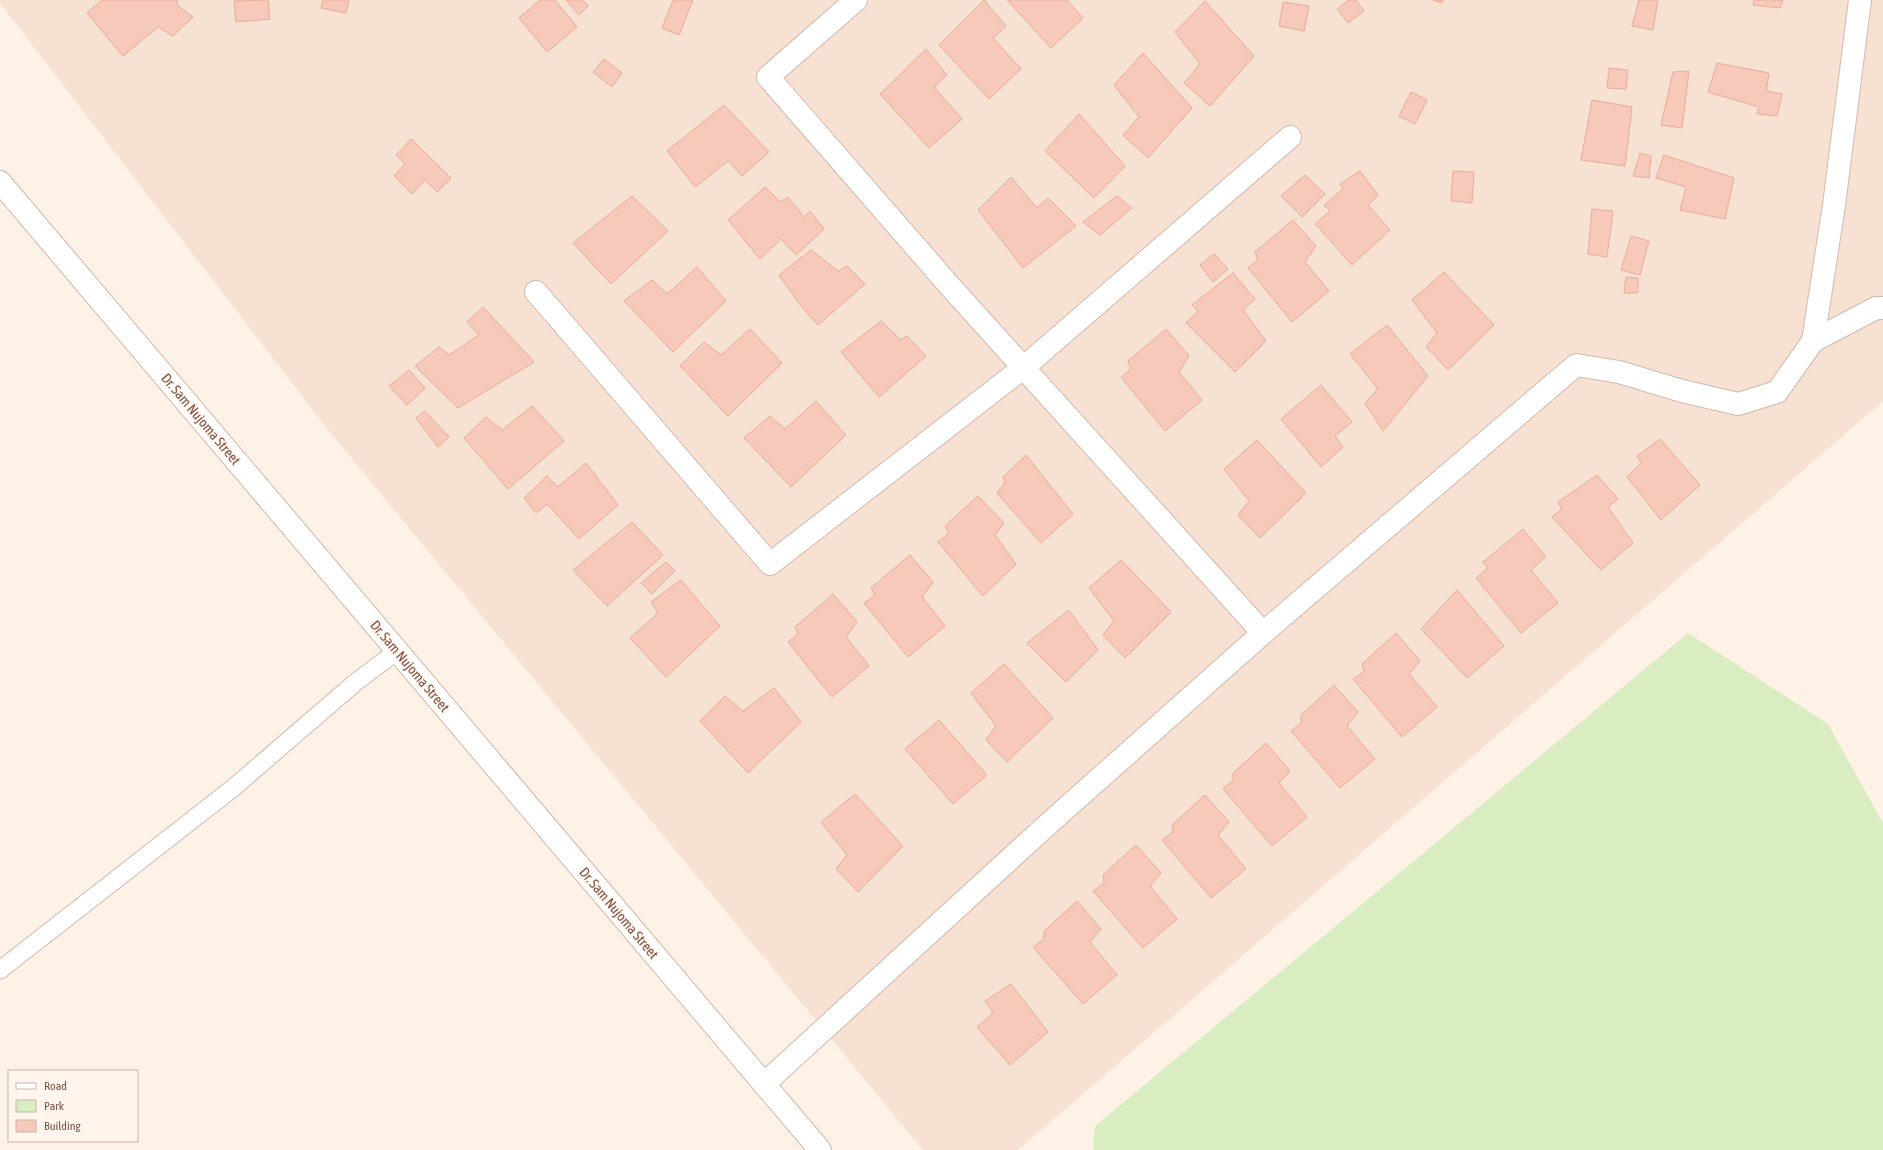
<svg xmlns="http://www.w3.org/2000/svg" width="1883" height="1150" font-family="'Asap Condensed',sans-serif">
  <style>
    .residential { fill: #f6e1d3 }
    .green { fill: #daedc2 }
    .building { fill: #f6c9ba; stroke: #eaac99 }
    .lines { fill: none; stroke-linecap: round; stroke-linejoin: round }
    .lane-casing { stroke: #d4b9ac; stroke-width: 19 }
    .street-casing { stroke: #d4b9ac; stroke-width: 24 }
    .secondary-casing { stroke: #d7b7a9; stroke-width: 24 }
    .lane { stroke: #fff; stroke-width: 17 }
    .street { stroke: #fff; stroke-width: 22 }
    .secondary { stroke: #fff; stroke-width: 22 }
    .labels { text-anchor: middle; dominant-baseline: central; stroke-width: 3; stroke-linejoin: round; paint-order: stroke }
    .street-label { font-size: 14px; fill: #7a5247; stroke: #fff5ed }
  </style>
  <rect width="100%" height="100%" fill="#fef1e5"/>
  <!-- residential -->
  <path class="residential" d="M0 0H1883V401L1018 1150H923L329 431 0 3Z"/>
  <!-- green -->
  <path class="green" d="M1688 633 1828 724 1883 823V1150H1093L1095 1126Z"/>
  <!-- building -->
  <g class="building">
    <path d="M102 0H177V5L193 17 173 36 158 27 123 56 87 13Z"/>
    <path d="M268 0 270 19 236 22 234 1Z"/>
    <path d="M323 0H349L346 13 321 8Z"/>
    <path d="M540 0H555L577 27 547 52 519 18Z"/>
    <path d="M566 0H582L588 6 579 15Z"/>
    <path d="M673 0H693L679 35 662 28Z"/>
    <path d="M984 0 1006 26 993 38 1021 69 989 99 939 45Z"/>
    <path d="M1007 0H1067L1083 18 1051 48Z"/>
    <path d="M1349 0H1356L1364 11 1348 23 1337 9Z"/>
    <path d="M1433 0H1443L1442 3Z"/>
    <path d="M1639 0H1658L1653 30 1632 26Z"/>
    <path d="M1754 0H1783L1780 8 1753 5Z"/>
    <path d="M1205 1 1254 56 1210 106 1184 83 1200 64 1175 32Z"/>
    <path d="M1283 2 1309 6 1304 31 1279 26Z"/>
    <path d="M926 49 947 75 934 87 962 119 929 148 880 94Z"/>
    <path d="M1143 53 1192 108 1148 158 1123 135 1139 117 1114 85Z"/>
    <path d="M604 59 622 73 612 87 593 72Z"/>
    <path d="M1717 63 1769 73 1766 91 1782 94 1777 116 1757 114 1759 107 1708 92Z"/>
    <path d="M1609 68 1628 70 1626 89 1607 88Z"/>
    <path d="M1689 71 1682 128 1661 125 1673 72Z"/>
    <path d="M1411 92 1427 100 1415 124 1399 116Z"/>
    <path d="M1592 100 1632 107 1625 166 1581 160Z"/>
    <path d="M724 105 769 152 742 176 728 161 695 187 667 151Z"/>
    <path d="M1079 114 1125 166 1094 198 1045 151Z"/>
    <path d="M411 139 451 178 437 192 425 180 412 194 394 176 405 164 396 155Z"/>
    <path d="M1640 153 1651 156 1649 178 1633 176Z"/>
    <path d="M1664 155 1734 178 1725 219 1680 210 1686 187 1656 178Z"/>
    <path d="M1360 171 1378 195 1368 205 1390 230 1352 265 1315 224 1330 211 1324 205 1343 189 1340 184Z"/>
    <path d="M1453 171 1474 172 1472 203 1451 201Z"/>
    <path d="M1305 175 1325 194 1302 217 1281 196Z"/>
    <path d="M1011 177 1037 208 1048 198 1076 226 1023 268 978 210Z"/>
    <path d="M765 187 780 202 788 197 804 217 810 211 824 229 796 255 781 239 760 259 728 220Z"/>
    <path d="M632 196 668 231 611 284 573 243Z"/>
    <path d="M1117 196 1132 208 1100 235 1083 222Z"/>
    <path d="M1592 209 1613 211 1607 257 1588 254Z"/>
    <path d="M1293 220 1316 246 1305 262 1329 291 1292 322 1248 268 1258 260 1255 252Z"/>
    <path d="M1631 236 1649 241 1640 275 1621 270Z"/>
    <path d="M811 250 838 271 847 266 865 284 818 325 800 305 779 275Z"/>
    <path d="M1214 254 1228 269 1213 282 1200 265Z"/>
    <path d="M697 267 726 301 673 352 624 301 652 280 667 294Z"/>
    <path d="M1444 272 1494 325 1448 370 1426 347 1437 333 1412 300Z"/>
    <path d="M1233 273 1255 299 1243 310 1266 341 1235 372 1186 323 1198 311 1192 305Z"/>
    <path d="M1626 277 1638 278V293H1624Z"/>
    <path d="M483 307 534 362 458 408 415 366 439 347 449 355 479 335 467 322Z"/>
    <path d="M881 321 901 340 907 336 926 356 879 397 841 352Z"/>
    <path d="M1387 325 1428 376 1383 431 1365 403 1378 389 1350 354Z"/>
    <path d="M750 329 782 363 728 416 680 366 704 342 721 355Z"/>
    <path d="M1166 329 1189 356 1179 372 1202 400 1165 431 1121 377 1131 369 1128 361Z"/>
    <path d="M409 370 425 388 407 405 389 386Z"/>
    <path d="M1321 385 1352 422 1335 436 1343 447 1321 467 1281 419Z"/>
    <path d="M816 401 846 435 791 487 744 438 770 416 785 429Z"/>
    <path d="M532 406 564 441 508 489 464 438 486 417 502 430Z"/>
    <path d="M425 411 449 437 438 447 416 418Z"/>
    <path d="M1660 439 1700 485 1661 520 1627 477 1641 463 1637 456Z"/>
    <path d="M1257 440 1306 493 1260 538 1238 515 1249 501 1224 469Z"/>
    <path d="M1026 455 1073 514 1041 543 997 493 1005 482 1003 477Z"/>
    <path d="M586 463 618 505 579 539 547 504 536 513 524 498 547 476 558 487Z"/>
    <path d="M1597 475 1618 499 1608 507 1633 543 1601 570 1552 517 1562 509 1558 502Z"/>
    <path d="M978 496 1004 523 995 535 1016 564 983 596 938 542 949 533 945 526Z"/>
    <path d="M632 522 663 555 607 606 573 570Z"/>
    <path d="M1523 529 1546 557 1531 570 1558 603 1521 633 1476 578 1488 568 1483 562Z"/>
    <path d="M910 555 933 582 922 597 945 626 908 657 864 603 875 595 871 588Z"/>
    <path d="M1121 560 1171 612 1125 658 1103 635 1114 621 1089 588Z"/>
    <path d="M666 562 675 571 652 594 641 583Z"/>
    <path d="M681 580 720 626 666 677 630 638 658 613 651 602Z"/>
    <path d="M1457 590 1504 646 1467 678 1421 629Z"/>
    <path d="M833 594 857 622 846 637 869 666 832 697 788 642 798 634 795 627Z"/>
    <path d="M1069 610 1098 650 1066 682 1027 643Z"/>
    <path d="M1396 633 1420 661 1409 674 1437 707 1402 737 1353 679 1364 672 1362 664Z"/>
    <path d="M1004 664 1053 718 1007 762 986 740 996 726 971 693Z"/>
    <path d="M1334 685 1358 712 1347 726 1375 759 1340 788 1291 731 1301 723V715Z"/>
    <path d="M774 688 801 722 748 773 700 721 725 696 743 711Z"/>
    <path d="M939 720 987 775 953 804 905 749Z"/>
    <path d="M1266 743 1290 771 1279 783 1307 817 1272 846 1223 789 1233 780V773Z"/>
    <path d="M855 794 903 846 858 892 836 869 847 855 821 822Z"/>
    <path d="M1205 795 1229 822 1218 835 1246 869 1211 898 1162 840 1173 832 1172 825Z"/>
    <path d="M1136 845 1161 873 1150 886 1177 919 1143 948 1093 891 1104 883 1103 875Z"/>
    <path d="M1077 901 1101 929 1090 942 1117 975 1083 1004 1033 947 1044 939V931Z"/>
    <path d="M1011 984 1048 1032 1010 1065 977 1027 993 1013 985 1001Z"/>
  </g>
  <g class="lines">
    <!-- lane casing -->
    <g class="lane-casing">
      <path id="lane" d="M0 970 233 788 356 682 397 651"/>
    </g>
    <!-- street casing -->
    <g class="street-casing">
      <g id="street">
        <path d="M536 292 770 564 1023 368 1290 137"/>
        <path d="M1813 341 1834 205 1860 0"/>
        <path d="M1263 633 1576 365 1619 372 1682 391 1738 404 1777 392 1813 341 1876 308H1883"/>
        <path d="M764 1084 1046 826 1263 633 948 284 768 77 856 0"/>
      </g>
    </g>
    <!-- secondary casing -->
    <g class="secondary-casing">
      <path id="secondary" d="M0 182 820 1150"/>
    </g>
    <!-- lane -->
    <use href="#lane" class="lane"/>
    <!-- street -->
    <use href="#street" class="street"/>
    <!-- secondary -->
    <use href="#secondary" class="secondary"/>
  </g>
  <g class="labels">
    <!-- street labels -->
    <g class="street-label">
      <text transform="translate(201 419) rotate(50)">Dr. Sam Nujoma Street</text>
      <text transform="translate(410 666) rotate(50)">Dr. Sam Nujoma Street</text>
      <text transform="translate(619 913) rotate(50)">Dr. Sam Nujoma Street</text>
    </g>
  </g>
  <!-- legend -->
  <rect x="8" y="1070" width="130" height="72" fill="#fff5ed" stroke="#cab4ab"/>
  <rect x="16" y="1083" width="20" height="6" fill="#ffffff" stroke="#cab4ab"/>
  <text x="44" y="1090" font-size="12" fill="#7a5247">Road</text>
  <rect x="16" y="1100" width="20" height="12" fill="#daedc2" stroke="#cab4ab"/>
  <text x="44" y="1110" font-size="12" fill="#7a5247">Park</text>
  <rect x="16" y="1120" width="20" height="12" fill="#f6c9ba" stroke="#cab4ab"/>
  <text x="44" y="1130" font-size="12" fill="#7a5247">Building</text>
</svg>
